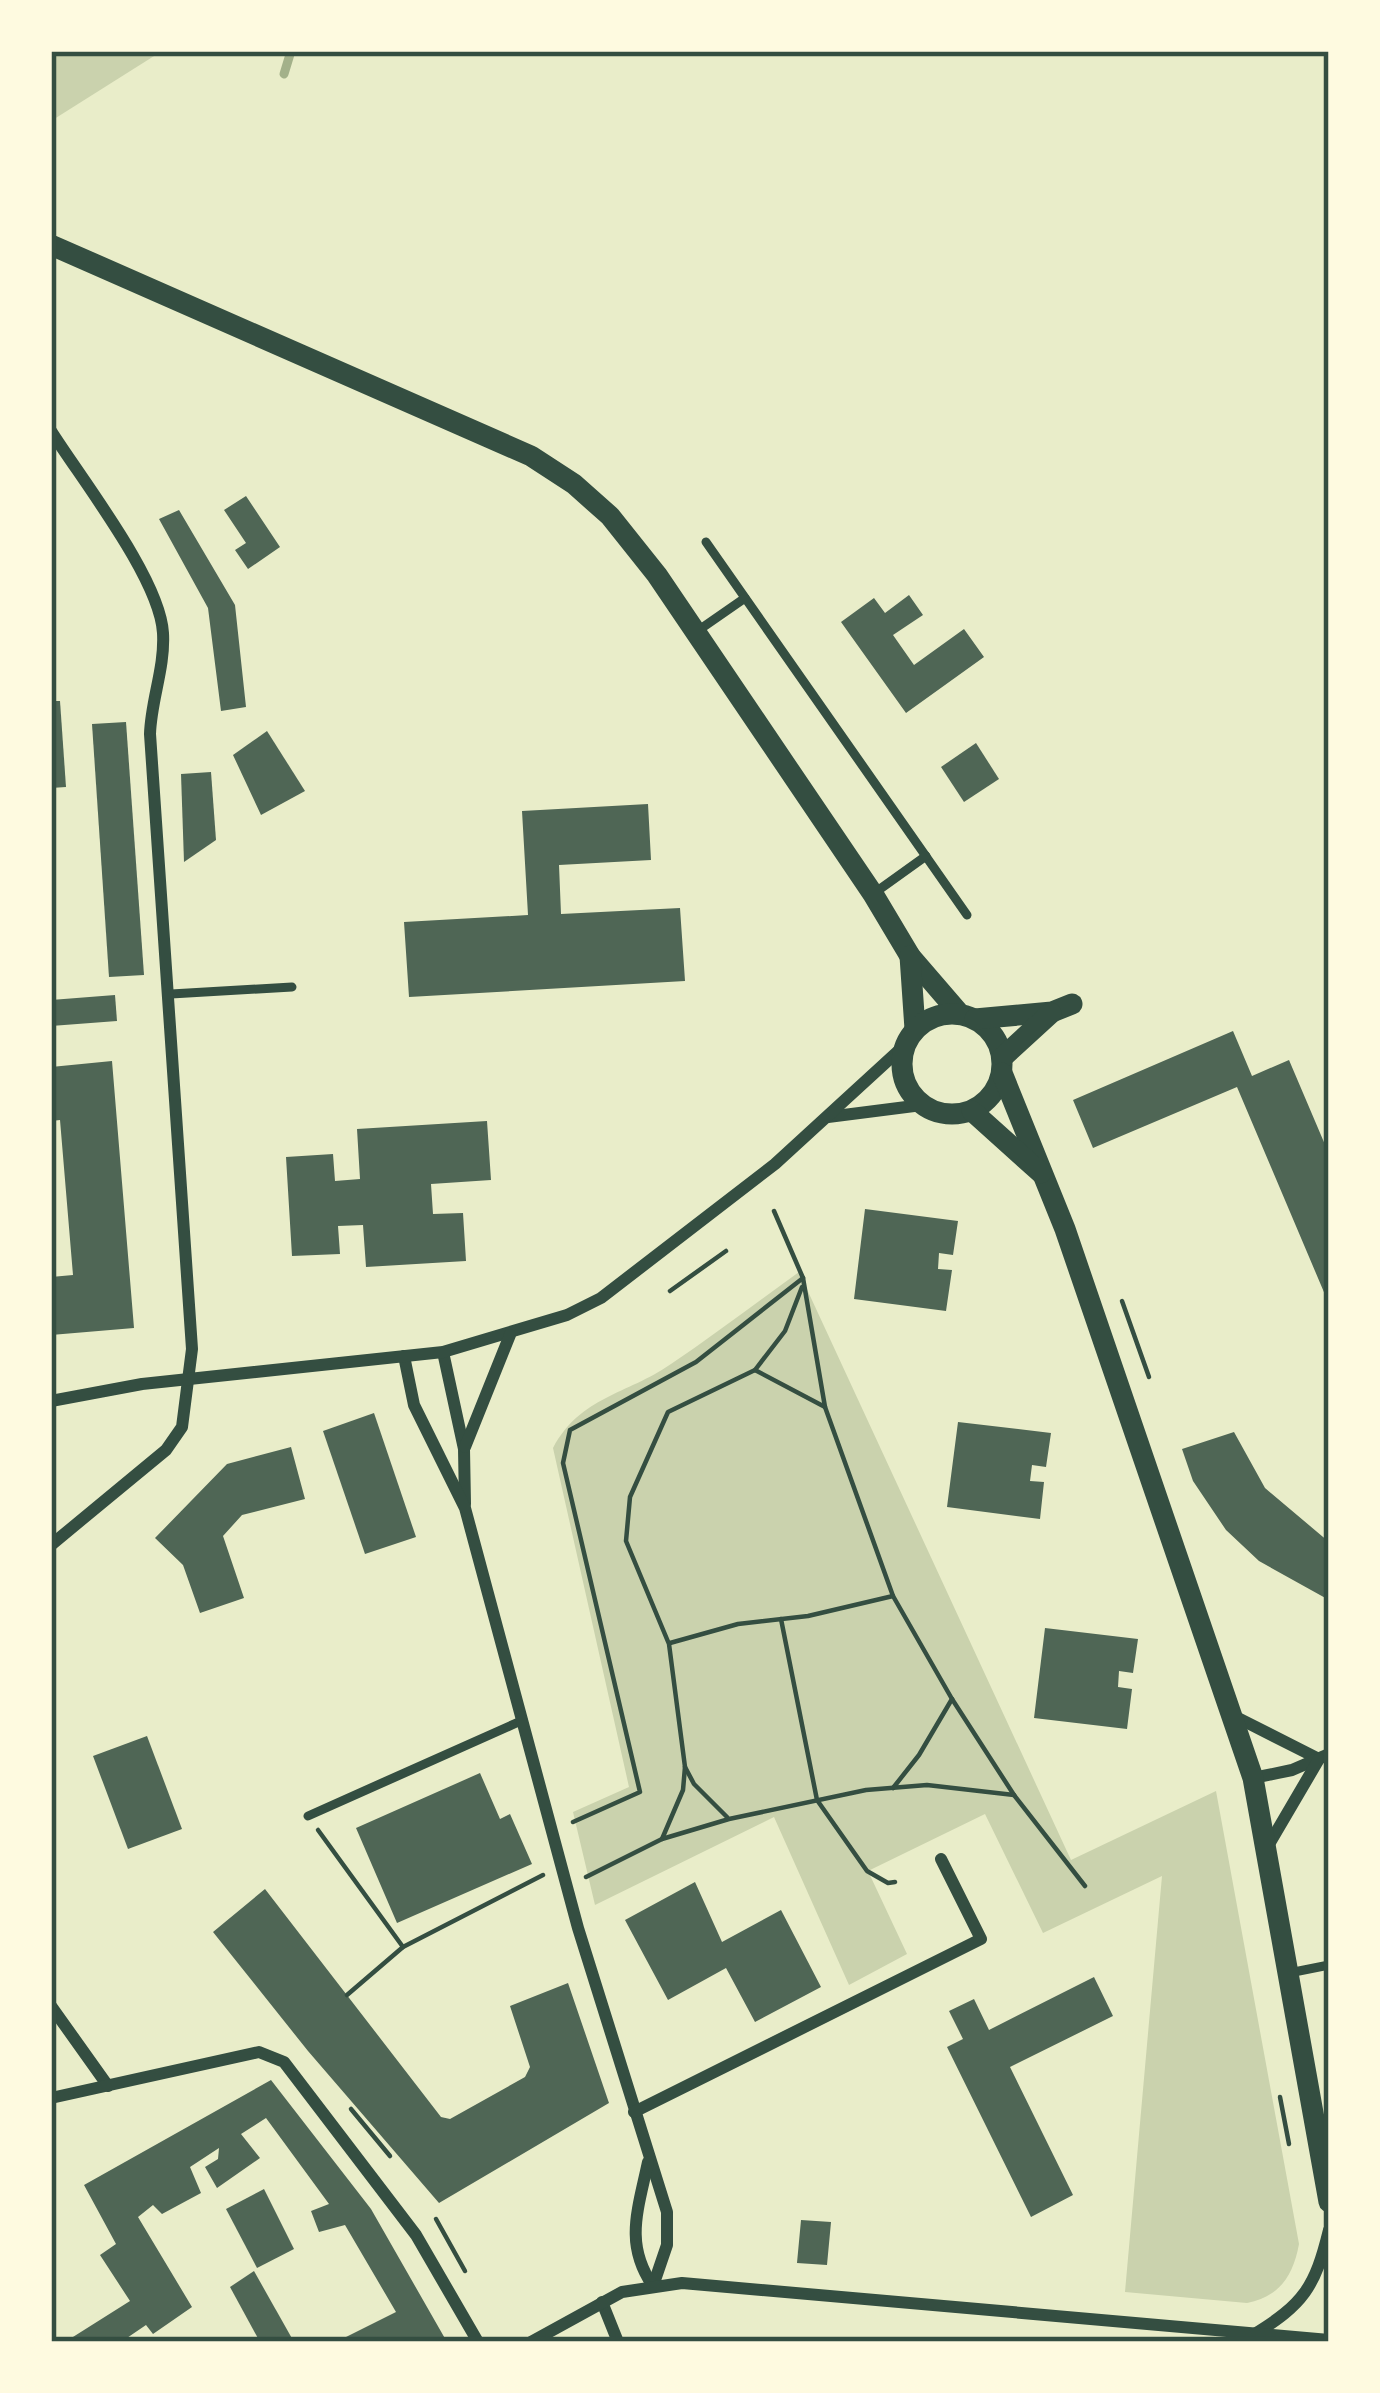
<svg xmlns="http://www.w3.org/2000/svg" width="1380" height="2393" font-family="Overpass,sans-serif">
  <style>
    .green { fill: #cad2ad }
    .lines { fill: none; stroke-linecap: round; stroke-linejoin: round }
    .stream { stroke: #a3b18a; stroke-width: 9 }
    .building { fill: #4f6655 }
    .path { stroke: #344e41; stroke-width: 4.5 }
    .service { stroke: #344e41; stroke-width: 9 }
    .minor { stroke: #344e41; stroke-width: 12 }
    .tertiary { stroke: #344e41; stroke-width: 21 }
    .neatline { fill: none; stroke: #344e41; stroke-width: 4.5 }
  </style>
  <rect width="100%" height="100%" fill="#e9edc9"/>
  <!-- green -->
  <g class="green">
    <path d="M51 51H162L51 121Z"/>
    <path d="M799 1272 1071 1860 1216 1791 1299 2244C1293 2276 1280 2296 1247 2303L1125 2292 1162 1876 1043 1933 985 1814 868 1871 907 1954 849 1985 774 1817 595 1905 573 1812 629 1787 553 1448C581 1396 626 1395 671 1364 714 1335 756 1303 799 1272Z"/>
  </g>
  <g class="lines">
    <!-- stream -->
    <path class="stream" d="M284 74 291 51"/>
  </g>
  <!-- building -->
  <g class="building">
    <path d="M246 496 280 547 248 569 235 550 246 543 224 510Z"/>
    <path d="M179 510 235 605 246 707 221 711 208 608 159 519Z"/>
    <path d="M909 595 923 615 893 635 914 665 964 629 984 657 906 713 841 622 874 598 885 613Z"/>
    <path d="M51 701H60L66 787 51 788Z"/>
    <path d="M126 722 144 975 109 977 92 724Z"/>
    <path d="M267 731 305 791 261 815 233 755Z"/>
    <path d="M976 743 999 779 964 802 941 767Z"/>
    <path d="M211 772 216 840 184 862 181 774Z"/>
    <path d="M648 804 651 860 559 865 561 914 680 908 685 981 409 997 404 922 528 915 522 811Z"/>
    <path d="M115 995 117 1021 51 1026V1000Z"/>
    <path d="M1233 1031 1252 1076 1289 1060 1329 1154V1304L1237 1087 1093 1148 1073 1100Z"/>
    <path d="M112 1061 134 1328 51 1335V1277L73 1275 60 1120 51 1121V1067Z"/>
    <path d="M487 1121 491 1180 431 1184 433 1214 463 1213 466 1261 366 1267 363 1225 338 1226 340 1254 292 1256 286 1157 333 1154 335 1181 360 1179 357 1129Z"/>
    <path d="M865 1209 958 1221 953 1255 939 1253 938 1269 952 1270 946 1311 854 1299Z"/>
    <path d="M374 1413 416 1537 365 1554 323 1431Z"/>
    <path d="M958 1422 1051 1433 1046 1467 1032 1465 1030 1481 1044 1482 1040 1519 947 1507Z"/>
    <path d="M1234 1432 1265 1488 1329 1542V1600L1259 1561 1226 1530 1193 1481 1182 1449Z"/>
    <path d="M291 1447 305 1499 242 1515 223 1536 244 1598 200 1613 183 1565 155 1538 227 1464Z"/>
    <path d="M1045 1628 1138 1639 1133 1673 1119 1671 1118 1687 1132 1689 1127 1729 1034 1718Z"/>
    <path d="M147 1736 182 1829 128 1849 93 1756Z"/>
    <path d="M480 1773 500 1819 510 1814 532 1864 397 1923 356 1828Z"/>
    <path d="M695 1882 722 1942 781 1910 821 1987 755 2022 726 1968 668 2000 625 1920Z"/>
    <path d="M265 1889 441 2117 450 2119 525 2077 530 2067 510 2006 568 1983 609 2103 439 2203 308 2051 213 1932Z"/>
    <path d="M1094 1977 1113 2016 1010 2067 1073 2195 1031 2217 947 2047 963 2039 949 2011 974 1999 989 2030Z"/>
    <path d="M271 2080 371 2209 447 2342H336L396 2312 345 2225 319 2232 311 2211 329 2204 266 2118 241 2134 260 2158 217 2188 205 2167 218 2159 219 2148 190 2167 201 2193 162 2214 153 2205 138 2217 192 2307 153 2334 146 2325 121 2342H65L130 2301 100 2255 116 2244 84 2185Z"/>
    <path d="M264 2189 294 2249 257 2268 226 2209Z"/>
    <path d="M801 2220 831 2222 827 2265 797 2263Z"/>
    <path d="M254 2271 294 2342H260L230 2287Z"/>
  </g>
  <g class="lines">
    <!-- path -->
    <g class="path">
      <path d="M774 1211 803 1278 825 1407 893 1596 952 1699 1014 1795 1085 1886"/>
      <path d="M670 1291 726 1251"/>
      <path d="M1122 1301 1149 1377"/>
      <path d="M755 1370 785 1331 802 1287"/>
      <path d="M781 1619 817 1800 867 1871 888 1883 895 1882"/>
      <path d="M670 1643 738 1624 808 1616 893 1596"/>
      <path d="M685 1767 694 1784 727 1817"/>
      <path d="M893 1788 919 1755 952 1699"/>
      <path d="M573 1822 640 1792 563 1463 570 1430 696 1362 803 1278"/>
      <path d="M318 1830 403 1947"/>
      <path d="M662 1839 683 1790 685 1767 669 1644 626 1541 630 1497 668 1412 755 1370 825 1407"/>
      <path d="M586 1877 662 1839 729 1819 866 1790 927 1785 1014 1795"/>
      <path d="M347 1995 403 1947 543 1875"/>
      <path d="M1280 2097 1289 2144"/>
      <path d="M351 2109 390 2156"/>
      <path d="M436 2219 465 2271"/>
    </g>
    <!-- service -->
    <g class="service">
      <path d="M706 542 967 915"/>
      <path d="M696 632 745 598"/>
      <path d="M873 894 926 856"/>
      <path d="M171 994 292 987"/>
      <path d="M308 1816 523 1720"/>
      <path d="M1289 1973 1329 1965"/>
    </g>
    <!-- minor -->
    <g class="minor">
      <path d="M51 431C82 480 160 579 163 633 165 668 151 700 150 734L192 1349 182 1427 166 1450 51 1545"/>
      <path d="M828 1117 922 1105"/>
      <path d="M443 1352 464 1449 465 1504"/>
      <path d="M404 1356 414 1405 465 1508 578 1928 667 2212V2245L653 2286"/>
      <path d="M51 1401 142 1384 443 1352 567 1315 601 1298 775 1164 906 1044"/>
      <path d="M465 1447 510 1335"/>
      <path d="M1234 1716 1319 1759"/>
      <path d="M1253 1778 1292 1770 1329 1754"/>
      <path d="M1268 1846 1319 1759"/>
      <path d="M51 2006 108 2086"/>
      <path d="M51 2098 259 2052 284 2062 416 2235 478 2342"/>
      <path d="M634 2112 981 1939 941 1859"/>
      <path d="M648 2162C638 2210 624 2244 653 2286"/>
      <path d="M602 2302 618 2342"/>
      <path d="M1253 2335C1304 2304 1315 2287 1329 2230"/>
      <path d="M531 2342 622 2292 682 2283 1329 2340"/>
    </g>
    <!-- tertiary -->
    <g class="tertiary">
      <path d="M51 245 531 456 574 484 610 516 657 575 873 894 910 956 960 1014"/>
      <path d="M910 956 915 1029"/>
      <circle cx="952" cy="1064" r="50"/>
      <path d="M975 1019 1052 1012 1072 1004"/>
      <path d="M1003 1057 1051 1013"/>
      <path d="M1002 1073 1065 1229 1253 1778 1329 2202"/>
      <path d="M972 1111 1041 1173"/>
    </g>
  </g>
  <!-- border -->
  <rect width="1380" height="2393" fill="none" stroke="#fefae0" stroke-width="108"/>
  <rect x="54" y="54" width="1272" height="2285" class="neatline"/>
</svg>
